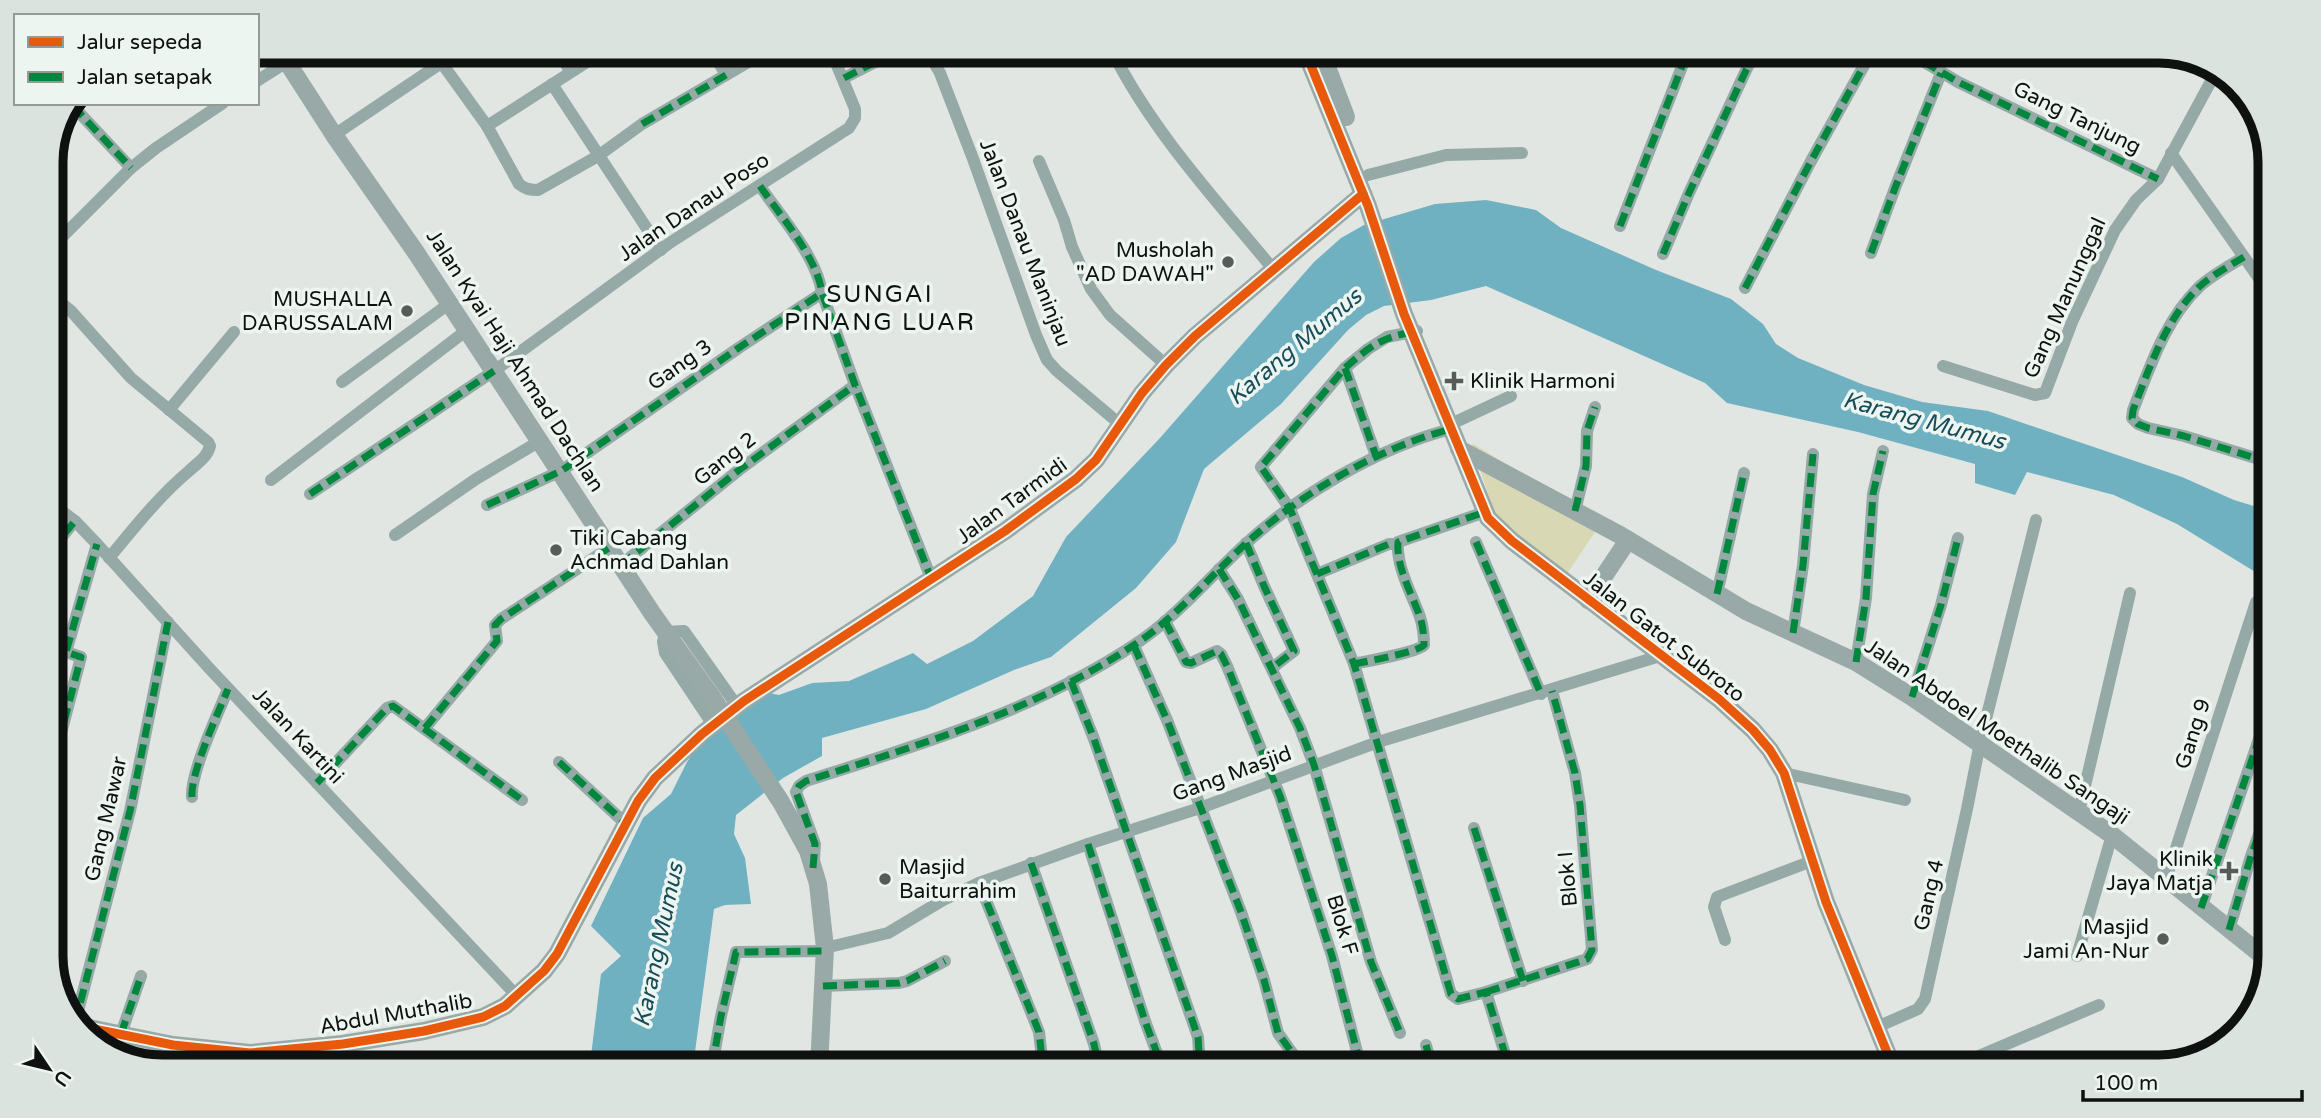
<svg xmlns="http://www.w3.org/2000/svg" width="2321" height="1118" font-family="'Varela Round',sans-serif">
  <style>
    .green { fill: #d9d8b4 }
    .water { fill: #6fb1c1 }
    .lines { fill: none; stroke-linecap: round; stroke-linejoin: round }
    .street { stroke: #95a9a7; stroke-width: 12 }
    .secondary { stroke: #98a9a7; stroke-width: 18 }
    .quiet { stroke: #00873e; stroke-width: 7; stroke-dasharray: 14 7; stroke-linecap: butt }
    .cycleway-casing { stroke: #edf5f0; stroke-width: 13 }
    .cycleway { stroke: #e8590c; stroke-width: 9 }
    .poi-dot { fill: #585c59; stroke: #edf5f0; stroke-width: 2.5 }
    .labels { text-anchor: middle; dominant-baseline: central; stroke-width: 7; stroke-linejoin: round; paint-order: stroke }
    .street-label { font-size: 21px; fill: #0e110f; stroke: #edf5f0 }
    .poi-label { font-size: 21px; fill: #0e110f; stroke: #edf5f0; text-anchor: end }
    .water-label { font-size: 23px; font-style: italic; fill: #174c5a; stroke: #edf5f0 }
    .quarter-label { font-size: 24px; letter-spacing: 2px; fill: #0e110f; stroke: #edf5f0 }
    .rim { fill: none; stroke: #0e110f; stroke-width: 9 }
  </style>
  <rect width="100%" height="100%" fill="#e1e6e3"/>
  <!-- green -->
  <path class="green" d="M1472 443 1601 523 1566 575 1496 520Z"/>
  <!-- water -->
  <path class="water" d="M1486 200 1536 210 1561 228 1656 270 1731 299 1763 324 1776 344 1798 358 1864 385 1922 402 1988 411 2182 477 2234 500 2270 511V527L2267 534 2270 537V581L2177 524 2114 495 2027 472 2015 495 1975 483V464L1858 432 1727 403 1705 383 1486 286 1431 300 1384 306 1366 315 1348 330 1281 404 1204 469 1176 542 1136 588 1051 657 1014 670 926 709 822 738V756L783 778 736 815 734 834 745 858 751 904 725 905 714 909 693 1067H583L591 1056 601 974 621 956 591 926 643 818 671 794 687 762 702 739 763 692 779 695 812 683 849 681 913 653 927 664 973 641 1033 596 1066 537 1160 438 1314 262 1341 238 1364 225 1435 204Z"/>
  <g class="lines">
    <!-- street -->
    <g class="street">
      <path d="M558 51 570 71"/>
      <path d="M712 51 726 75"/>
      <path d="M927 51 940 73 972 156 1036 335 1047 360 1057 371 1121 425"/>
      <path d="M1112 51C1152 131 1216 200 1273 269"/>
      <path d="M1906 51 1958 82 2158 179"/>
      <path d="M441 62 487 126 519 184C525 189 530 190 538 190L598 156 642 124 762 54"/>
      <path d="M844 78 897 51"/>
      <path d="M257 81 304 51"/>
      <path d="M552 84 661 250"/>
      <path d="M73 106 131 168"/>
      <path d="M487 126 604 51"/>
      <path d="M334 135 459 51"/>
      <path d="M2171 153 2270 294"/>
      <path d="M1039 161 1064 220 1072 247 1091 289 1110 315 1166 365"/>
      <path d="M1368 175 1446 155 1522 153"/>
      <path d="M760 186C781 217 817 257 822 293L855 385 931 578"/>
      <path d="M1620 226 1688 51"/>
      <path d="M51 248 131 168 156 148 223 103"/>
      <path d="M1871 253 1895 188 1941 73"/>
      <path d="M1663 254 1689 193 1755 51"/>
      <path d="M2244 257C2229 266 2212 275 2199 287 2165 320 2150 367 2133 410L2132 418 2138 424 2148 428 2184 436 2262 460 2270 466"/>
      <path d="M1745 288 1811 161 1872 51"/>
      <path d="M51 295 71 311 131 378 208 442 210 446C207 458 197 463 189 471 159 496 134 528 109 558"/>
      <path d="M1417 331 1387 337 1368 349 1345 368 1261 467 1290 509 1354 664 1451 994 1458 999 1486 992 1509 1067"/>
      <path d="M1943 366 2035 395 2045 393 2072 322 2115 230 2136 200 2158 179 2217 70"/>
      <path d="M1345 368 1376 456"/>
      <path d="M342 382 450 303"/>
      <path d="M169 410 234 332"/>
      <path d="M1449 425 1511 396"/>
      <path d="M2262 460 2270 445"/>
      <path d="M271 480 467 330"/>
      <path d="M310 494 494 371 671 242 849 128 855 118V109L831 51"/>
      <path d="M51 503 75 521 97 544 209 668 517 996"/>
      <path d="M487 505 561 471 740 347 822 293"/>
      <path d="M1575 511 1586 466 1587 431 1595 407"/>
      <path d="M395 535 476 479 540 441"/>
      <path d="M1476 542 1541 694"/>
      <path d="M1246 543 1264 586 1294 651 1272 668"/>
      <path d="M51 550 75 521"/>
      <path d="M621 565 739 470 855 385"/>
      <path d="M1219 569 1238 599 1300 728 1314 765 1371 962 1400 1033"/>
      <path d="M1317 574 1389 544H1397"/>
      <path d="M1717 594 1744 473"/>
      <path d="M1165 621 1186 662 1191 663 1217 651 1221 654 1227 666 1280 796 1332 956 1361 1067"/>
      <path d="M1793 633 1803 565 1813 454"/>
      <path d="M1134 646 1167 720 1241 912 1264 980 1278 1033 1302 1067"/>
      <path d="M1856 662 1866 598 1873 494 1883 451"/>
      <path d="M1354 664C1368 661 1418 652 1424 645 1424 636 1423 626 1420 617 1412 594 1396 567 1398 542L1485 512"/>
      <path d="M1071 681 1094 739 1198 1037 1199 1053 1196 1067"/>
      <path d="M1912 697 1941 605 1958 538"/>
      <path d="M713 725 665 653 663 642 665 632 684 631 737 706"/>
      <path d="M425 728 497 641 495 625 501 619 609 548"/>
      <path d="M559 762 625 823"/>
      <path d="M1784 773 1905 800"/>
      <path d="M51 783 59 741 81 657 66 652 97 544"/>
      <path d="M317 783 387 708 393 706 522 800"/>
      <path d="M192 797C190 774 218 713 228 689"/>
      <path d="M2079 812 2130 593"/>
      <path d="M1474 828 1523 981"/>
      <path d="M1088 844 1145 1021 1162 1067"/>
      <path d="M814 860 815 844 796 792 799 786 806 781C919 745 1034 711 1134 645 1174 619 1206 581 1240 549 1296 496 1377 448 1451 429"/>
      <path d="M1031 863 1094 1044 1099 1067"/>
      <path d="M2166 879 2256 602"/>
      <path d="M979 883 1039 1032 1043 1067"/>
      <path d="M2201 908 2270 707"/>
      <path d="M2229 930 2251 856 2270 804"/>
      <path d="M1725 940 1714 907 1717 897 1812 861"/>
      <path d="M825 948 888 933 943 900 979 883 1088 844 1200 808 1378 742 1660 656"/>
      <path d="M2077 956 2112 835"/>
      <path d="M823 986 899 983 907 981 945 961"/>
      <path d="M1486 992 1587 959 1592 950 1580 805 1575 773 1552 691"/>
      <path d="M75 1023 130 811 168 622"/>
      <path d="M1877 1027 1918 1009 1925 999 1967 809 1980 743 2036 520"/>
      <path d="M121 1034 141 976"/>
      <path d="M1426 1045 1432 1067"/>
      <path d="M104 1048 109 1032"/>
      <path d="M712 1067 721 1016 736 952 825 951"/>
      <path d="M1953 1067 2099 1005"/>
    </g>
    <!-- secondary -->
    <g class="secondary">
      <path d="M280 51 334 135 417 254 652 613 712 697 781 802 808 851 818 884 825 948 819 1067"/>
      <path d="M1305 51 1368 206 1404 314 1488 518 1512 541 1719 699 1753 730 1770 750 1784 773 1826 902 1893 1067"/>
      <path d="M1321 51 1346 117"/>
      <path d="M1459 449 1620 535 1746 611 1856 662 1912 697 2112 835 2269 961"/>
      <path d="M1588 600 1628 540"/>
      <path d="M79 1026 173 1045 250 1053 343 1044 424 1031 483 1017 505 1006 544 971 557 954 638 801 655 778 702 734 744 701 1005 531 1076 479 1096 460 1142 393 1166 365 1195 336 1363 194"/>
    </g>
    <!-- quiet -->
    <g class="quiet">
      <path d="M1906 51 1958 82 2158 179"/>
      <path d="M844 78 897 51"/>
      <path d="M73 106 131 168"/>
      <path d="M642 124 726 75"/>
      <path d="M760 186C781 217 817 257 822 293L855 385 931 578"/>
      <path d="M1620 226 1688 51"/>
      <path d="M1871 253 1895 188 1941 73"/>
      <path d="M1663 254 1689 193 1755 51"/>
      <path d="M2244 257C2229 266 2212 275 2199 287 2165 320 2150 367 2133 410L2132 418 2138 424 2148 428 2184 436 2262 460 2270 466"/>
      <path d="M1745 288 1811 161 1872 51"/>
      <path d="M1412 332C1380 338 1369 347 1345 368L1261 467 1290 509 1354 664 1451 994 1458 999 1486 992 1509 1067"/>
      <path d="M1345 368 1376 456"/>
      <path d="M2262 460 2270 445"/>
      <path d="M310 494 494 371"/>
      <path d="M487 505 561 471 740 347 822 293"/>
      <path d="M1575 511 1586 466 1587 431 1595 407"/>
      <path d="M1476 542 1541 694"/>
      <path d="M1246 543 1264 586 1294 651 1272 668"/>
      <path d="M51 550 75 521"/>
      <path d="M621 565 739 470 855 385"/>
      <path d="M1219 569 1238 599 1300 728 1314 765 1371 962 1400 1033"/>
      <path d="M1317 574 1389 544H1397"/>
      <path d="M1717 594 1744 473"/>
      <path d="M1165 621 1186 662 1191 663 1217 651 1221 654 1227 666 1280 796 1332 956 1361 1067"/>
      <path d="M1793 633 1803 565 1813 454"/>
      <path d="M1134 646 1167 720 1241 912 1264 980 1278 1033 1302 1067"/>
      <path d="M1856 662 1866 598 1873 494 1883 451"/>
      <path d="M1354 664C1368 661 1418 652 1424 645 1424 636 1423 626 1420 617 1412 594 1396 567 1398 542L1485 512"/>
      <path d="M1071 681 1094 739 1198 1037 1199 1053 1196 1067"/>
      <path d="M1912 697 1941 605 1958 538"/>
      <path d="M425 728 497 641 495 625 501 619 609 548"/>
      <path d="M559 762 625 823"/>
      <path d="M51 783 59 741 81 657 66 652 97 544"/>
      <path d="M317 783 387 708 393 706 522 800"/>
      <path d="M192 797C190 774 218 713 228 689"/>
      <path d="M1474 828 1523 981"/>
      <path d="M1088 844 1145 1021 1162 1067"/>
      <path d="M1031 863 1094 1044 1099 1067"/>
      <path d="M813 868 815 844 796 792 799 786 806 781C919 745 1034 711 1134 645 1174 619 1206 581 1240 549 1296 496 1377 448 1451 429"/>
      <path d="M979 883 1039 1032 1043 1067"/>
      <path d="M2201 908 2270 707"/>
      <path d="M2229 930 2251 856 2270 804"/>
      <path d="M823 986 899 983 907 981 945 961"/>
      <path d="M1486 992 1587 959 1592 950 1580 805 1575 773 1552 691"/>
      <path d="M75 1023 130 811 168 622"/>
      <path d="M121 1034 141 976"/>
      <path d="M1426 1045 1432 1067"/>
      <path d="M712 1067 721 1016 736 952 825 951"/>
    </g>
    <!-- cycleway casing -->
    <g class="cycleway-casing">
      <g id="cycleway">
        <path d="M1305 51 1368 206 1404 314 1488 518 1512 541 1719 699 1753 730 1770 750 1784 773 1826 902 1893 1067"/>
        <path d="M79 1026 173 1045 250 1053 343 1044 424 1031 483 1017 505 1006 544 971 557 954 638 801 655 778 702 734 744 701 1005 531 1076 479 1096 460 1142 393 1166 365 1195 336 1363 194"/>
      </g>
    </g>
    <!-- cycleway -->
    <use href="#cycleway" class="cycleway"/>
  </g>
  <!-- markers -->
  <g class="poi-dot">
    <circle cx="1228" cy="262" r="7"/>
    <circle cx="407" cy="311" r="7"/>
    <path d="M1450.5 370.5h7v7h7v7h-7v7h-7v-7h-7v-7h7z"/>
    <circle cx="556" cy="550" r="7"/>
    <path d="M2225.5 860.5h7v7h7v7h-7v7h-7v-7h-7v-7h7z"/>
    <circle cx="885" cy="879" r="7"/>
    <circle cx="2163" cy="939" r="7"/>
  </g>
  <g class="labels">
    <!-- street labels -->
    <g class="street-label">
      <text transform="translate(2077 118) rotate(26)">Gang Tanjung</text>
      <text transform="translate(694 207) rotate(-34)">Jalan Danau Poso</text>
      <text transform="translate(1025 243) rotate(69)">Jalan Danau Maninjau</text>
      <text transform="translate(2065 298) rotate(-66)">Gang Manunggal</text>
      <text transform="translate(515 361) rotate(57)">Jalan Kyai Haji Ahmad Dachlan</text>
      <text transform="translate(680 365) rotate(-35)">Gang 3</text>
      <text transform="translate(725 459) rotate(-38)">Gang 2</text>
      <text transform="translate(1012 501) rotate(-36)">Jalan Tarmidi</text>
      <text transform="translate(1664 637) rotate(38)">Jalan Gatot Subroto</text>
      <text transform="translate(1997 732) rotate(34)">Jalan Abdoel Moethalib Sangaji</text>
      <text transform="translate(2193 734) rotate(-72)">Gang 9</text>
      <text transform="translate(298 736) rotate(47)">Jalan Kartini</text>
      <text transform="translate(1232 774) rotate(-20)">Gang Masjid</text>
      <text transform="translate(106 819) rotate(-77)">Gang Mawar</text>
      <text transform="translate(1568 879) rotate(-95)">Blok I</text>
      <text transform="translate(1929 895) rotate(-77)">Gang 4</text>
      <text transform="translate(1342 925) rotate(73)">Blok F</text>
      <text transform="translate(396 1014) rotate(-10)">Abdul Muthalib</text>
    </g>
    <!-- poi labels -->
    <g class="poi-label">
      <text x="1214" y="250">Musholah<tspan x="1214" dy="24">"AD DAWAH"</tspan></text>
      <text x="393" y="299">MUSHALLA<tspan x="393" dy="24">DARUSSALAM</tspan></text>
      <text x="1470" y="381" text-anchor="start">Klinik Harmoni</text>
      <text x="570" y="538" text-anchor="start">Tiki Cabang<tspan x="570" dy="24">Achmad Dahlan</tspan></text>
      <text x="2213" y="859">Klinik<tspan x="2213" dy="24">Jaya Matja</tspan></text>
      <text x="899" y="867" text-anchor="start">Masjid<tspan x="899" dy="24">Baiturrahim</tspan></text>
      <text x="2149" y="927">Masjid<tspan x="2149" dy="24">Jami An-Nur</tspan></text>
    </g>
    <!-- water labels -->
    <g class="water-label">
      <text transform="translate(1295 347) rotate(-40)">Karang Mumus</text>
      <text transform="translate(1924 421) rotate(15)">Karang Mumus</text>
      <text transform="translate(659 945) rotate(-78)">Karang Mumus</text>
    </g>
    <!-- quarter labels -->
    <g class="quarter-label">
      <text x="880" y="294">SUNGAI<tspan x="880" dy="28">PINANG LUAR</tspan></text>
    </g>
  </g>
  <!-- crop -->
  <path d="M0 0H2321V1118H0ZM162 63H2159A99 99 0 0 1 2258 162V956A99 99 0 0 1 2159 1055H162A99 99 0 0 1 63 956V162A99 99 0 0 1 162 63Z" fill="#dbe3de" fill-rule="evenodd"/>
  <path class="rim" d="M162 63H2159A99 99 0 0 1 2258 162V956A99 99 0 0 1 2159 1055H162A99 99 0 0 1 63 956V162A99 99 0 0 1 162 63Z"/>
  <!-- legend -->
  <rect x="14" y="14" width="245" height="91" fill="#edf5f0" stroke="#949a96" stroke-width="2"/>
  <rect x="28" y="37" width="35" height="10" fill="#e8590c" stroke="#949a96" stroke-width="2"/>
  <text x="77" y="49" font-size="21" fill="#0e110f">Jalur sepeda</text>
  <rect x="28" y="72" width="35" height="10" fill="#00873e" stroke="#949a96" stroke-width="2"/>
  <text x="77" y="84" font-size="21" fill="#0e110f">Jalan setapak</text>
  <!-- north arrow -->
  <g transform="translate(49 1069) rotate(125)" stroke="#edf5f0" stroke-width="5" paint-order="stroke">
  <path d="M0-5L12 26L0 18L-12 26Z" fill="#0e110f"/>
  <text y="-10" font-size="19" font-weight="bold" text-anchor="middle" fill="#0e110f">U</text>
  </g>
  <!-- scale -->
  <path d="M2083 1090v10h219v-10" fill="none" stroke="#0e110f" stroke-width="3.5"/>
  <text x="2094" y="1090" font-size="21" fill="#0e110f" stroke="#edf5f0" stroke-width="5" paint-order="stroke">100 m</text>
</svg>
